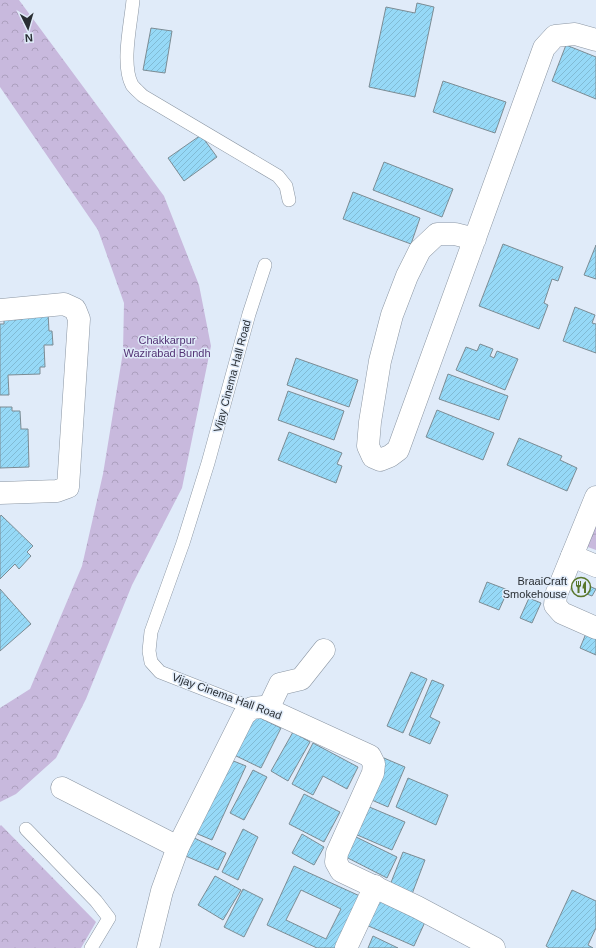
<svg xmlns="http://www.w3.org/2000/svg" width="596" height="948" font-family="Arial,sans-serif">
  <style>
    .forest { fill: url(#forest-crowns) }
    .building { fill: url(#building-hatch); stroke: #7c8c94; fill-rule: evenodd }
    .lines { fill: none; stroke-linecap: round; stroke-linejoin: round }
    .service-casing { stroke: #8b96a3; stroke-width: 14 }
    .minor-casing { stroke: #8b96a3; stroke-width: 23 }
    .service { stroke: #fff; stroke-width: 13 }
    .minor { stroke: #fff; stroke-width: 22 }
    .labels { text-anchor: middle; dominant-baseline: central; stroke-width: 3; stroke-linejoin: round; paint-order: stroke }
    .park-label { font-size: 11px; fill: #533375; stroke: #e0ebf9 }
    .street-label { font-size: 11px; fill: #292e33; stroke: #e0ebf9 }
    .poi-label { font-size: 11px; fill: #292e33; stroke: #e0ebf9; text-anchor: end }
  </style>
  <defs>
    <pattern id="forest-crowns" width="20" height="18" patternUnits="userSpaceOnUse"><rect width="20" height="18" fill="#c8b9dd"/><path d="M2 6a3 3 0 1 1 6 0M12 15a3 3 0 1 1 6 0" fill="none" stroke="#ac9fbe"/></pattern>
    <pattern id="building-hatch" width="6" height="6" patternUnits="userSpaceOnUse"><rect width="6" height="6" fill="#96d9f7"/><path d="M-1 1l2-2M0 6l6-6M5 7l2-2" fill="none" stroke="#81bbd4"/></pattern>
  </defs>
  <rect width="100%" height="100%" fill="#e0ebf9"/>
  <!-- forest -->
  <g class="forest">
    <path d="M0 0H19L164 196 199 285 211 346 182 488 132 585 86 699 56 758 16 794 0 802V708L30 689 82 566 103 474 123 352 124 303 98 230 0 87Z"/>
    <path d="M596 519V550L585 546Z"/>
    <path d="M1 825 96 922 81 948H0V826Z"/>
  </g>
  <!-- building -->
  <g class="building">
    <path d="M417 3 434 7 415 97 369 87 386 7 415 13Z"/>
    <path d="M151 28 172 31 165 73 143 70Z"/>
    <path d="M566 45 596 57V99L552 81Z"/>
    <path d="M443 81 506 102 495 133 433 112Z"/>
    <path d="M201 135 217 157 184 181 168 158Z"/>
    <path d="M384 162 453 189 442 217 373 190Z"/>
    <path d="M353 192 420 218 411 244 343 219Z"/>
    <path d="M503 244 563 267 558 281 552 279 544 303 548 305 539 329 479 306Z"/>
    <path d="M596 245V279L584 275Z"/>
    <path d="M575 307 595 315 592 323 596 324V353L563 341Z"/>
    <path d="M48 313 49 331H52L53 345H44L45 367H40V374L8 375 9 395H0V324H4V315L14 314V320L22 319V314Z"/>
    <path d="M480 344 493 349 490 356 494 358 497 351 518 359 505 390 456 370 466 347 477 351Z"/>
    <path d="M296 358 358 380 349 407 287 385Z"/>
    <path d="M448 374 508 396 499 420 439 399Z"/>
    <path d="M288 391 344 411 334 440 278 420Z"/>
    <path d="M0 407H12V411H20L21 429H28L29 467 0 468Z"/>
    <path d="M437 410 494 433 483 460 426 437Z"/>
    <path d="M289 432 342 453 337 464 342 466 336 483 278 460Z"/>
    <path d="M519 438 562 456 560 460 577 468 567 491 507 465Z"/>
    <path d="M1 515 33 546 27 552 31 556 19 569 15 564 0 579V517Z"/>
    <path d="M570 578 596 589 592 596 566 586Z"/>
    <path d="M487 582 508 590 499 610 479 602Z"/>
    <path d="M0 589 31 624 0 651Z"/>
    <path d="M529 598 541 603 532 623 520 618Z"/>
    <path d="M587 631 596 634V655L580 648Z"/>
    <path d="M411 672 427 679 403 733 387 726Z"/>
    <path d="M432 680 444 685 430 717 440 722 430 744 409 735Z"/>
    <path d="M250 713 281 728 261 768 230 753Z"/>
    <path d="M293 732 310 742 288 781 271 771Z"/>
    <path d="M313 743 358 767 347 789 323 776 313 795 292 784Z"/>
    <path d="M226 758 246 766 212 840 193 832Z"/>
    <path d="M384 758 405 767 388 807 367 798Z"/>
    <path d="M253 770 267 777 244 820 230 813Z"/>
    <path d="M408 778 448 795 436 825 396 807Z"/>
    <path d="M304 794 340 812 324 842 289 824Z"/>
    <path d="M367 806 405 822 392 850 355 834Z"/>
    <path d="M243 829 258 837 238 880 222 872Z"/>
    <path d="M302 834 324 847 314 865 292 853Z"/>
    <path d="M352 835 397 857 387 878 342 855Z"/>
    <path d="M190 836 226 853 218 870 181 854Z"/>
    <path d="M403 852 425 860 412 894 390 885Z"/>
    <path d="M294 866 362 897 339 948H317L267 925ZM301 890 341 909 326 939 286 920Z"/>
    <path d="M215 876 241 890 223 920 198 905Z"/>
    <path d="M243 889 263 899 244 937 224 927Z"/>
    <path d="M572 890 596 901V928L588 945 593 948H549L546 946Z"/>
    <path d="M375 899 425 922 414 946 364 924Z"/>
    <path d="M373 936 398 948H368Z"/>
  </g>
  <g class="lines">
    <!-- service casing -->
    <g class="service-casing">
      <g id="service">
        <path d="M133 0C131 23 121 64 132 85 135 89 140 93 143 96L278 176 286 186 289 200"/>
        <path d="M252 708 160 672 151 662 149 651 151 632 183 543 208 463 249 314 265 265"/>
        <path d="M26 829 96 901 109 918 91 948"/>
      </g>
    </g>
    <!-- minor casing -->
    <g class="minor-casing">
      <g id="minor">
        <path d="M475 239 455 234H437L420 250 407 276 392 315 380 361 370 422 368 446 373 457 380 460 390 456 398 450C446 316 495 182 544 48L555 36 575 34 596 40"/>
        <path d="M0 310 64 304 75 309 79 319 68 487 57 491 0 493"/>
        <path d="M596 497 556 595 555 605 562 613 596 628"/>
        <path d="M572 556 596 566"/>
        <path d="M268 709 280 684 301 679 324 650"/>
        <path d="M62 788 178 847"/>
        <path d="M148 948 162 891 178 847 244 715 252 708 263 707 370 756 374 764 373 773 337 853 336 862 341 871 417 907 494 948"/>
        <path d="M346 948 375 886"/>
      </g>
    </g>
    <!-- service -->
    <use href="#service" class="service"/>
    <!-- minor -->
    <use href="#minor" class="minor"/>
  </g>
  <!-- icons -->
  <defs>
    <g id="restaurant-ring" transform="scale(1)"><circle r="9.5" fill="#e0ebf9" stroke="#59772c" stroke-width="1.5"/><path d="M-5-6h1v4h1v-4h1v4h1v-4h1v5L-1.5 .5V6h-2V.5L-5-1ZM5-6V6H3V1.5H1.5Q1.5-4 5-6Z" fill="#59772c"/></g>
  </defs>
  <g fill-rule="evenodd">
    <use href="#restaurant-ring" x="581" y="587"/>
  </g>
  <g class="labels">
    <!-- park labels -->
    <g class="park-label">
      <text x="167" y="340">Chakkarpur<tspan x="167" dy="13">Wazirabad Bundh</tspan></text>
    </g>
    <!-- street labels -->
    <g class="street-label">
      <text transform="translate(232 376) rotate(-75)">Vijay Cinema Hall Road</text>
      <text transform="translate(227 696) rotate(20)">Vijay Cinema Hall Road</text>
    </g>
    <!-- poi labels -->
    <g class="poi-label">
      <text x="567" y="581">BraaiCraft<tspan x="567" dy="13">Smokehouse</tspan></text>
    </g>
  </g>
  <!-- north arrow -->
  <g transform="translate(28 28) rotate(175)" stroke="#e0ebf9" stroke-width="3" paint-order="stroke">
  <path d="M0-3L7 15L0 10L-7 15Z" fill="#292e33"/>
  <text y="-6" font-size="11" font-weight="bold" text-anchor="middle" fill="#292e33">N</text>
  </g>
</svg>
